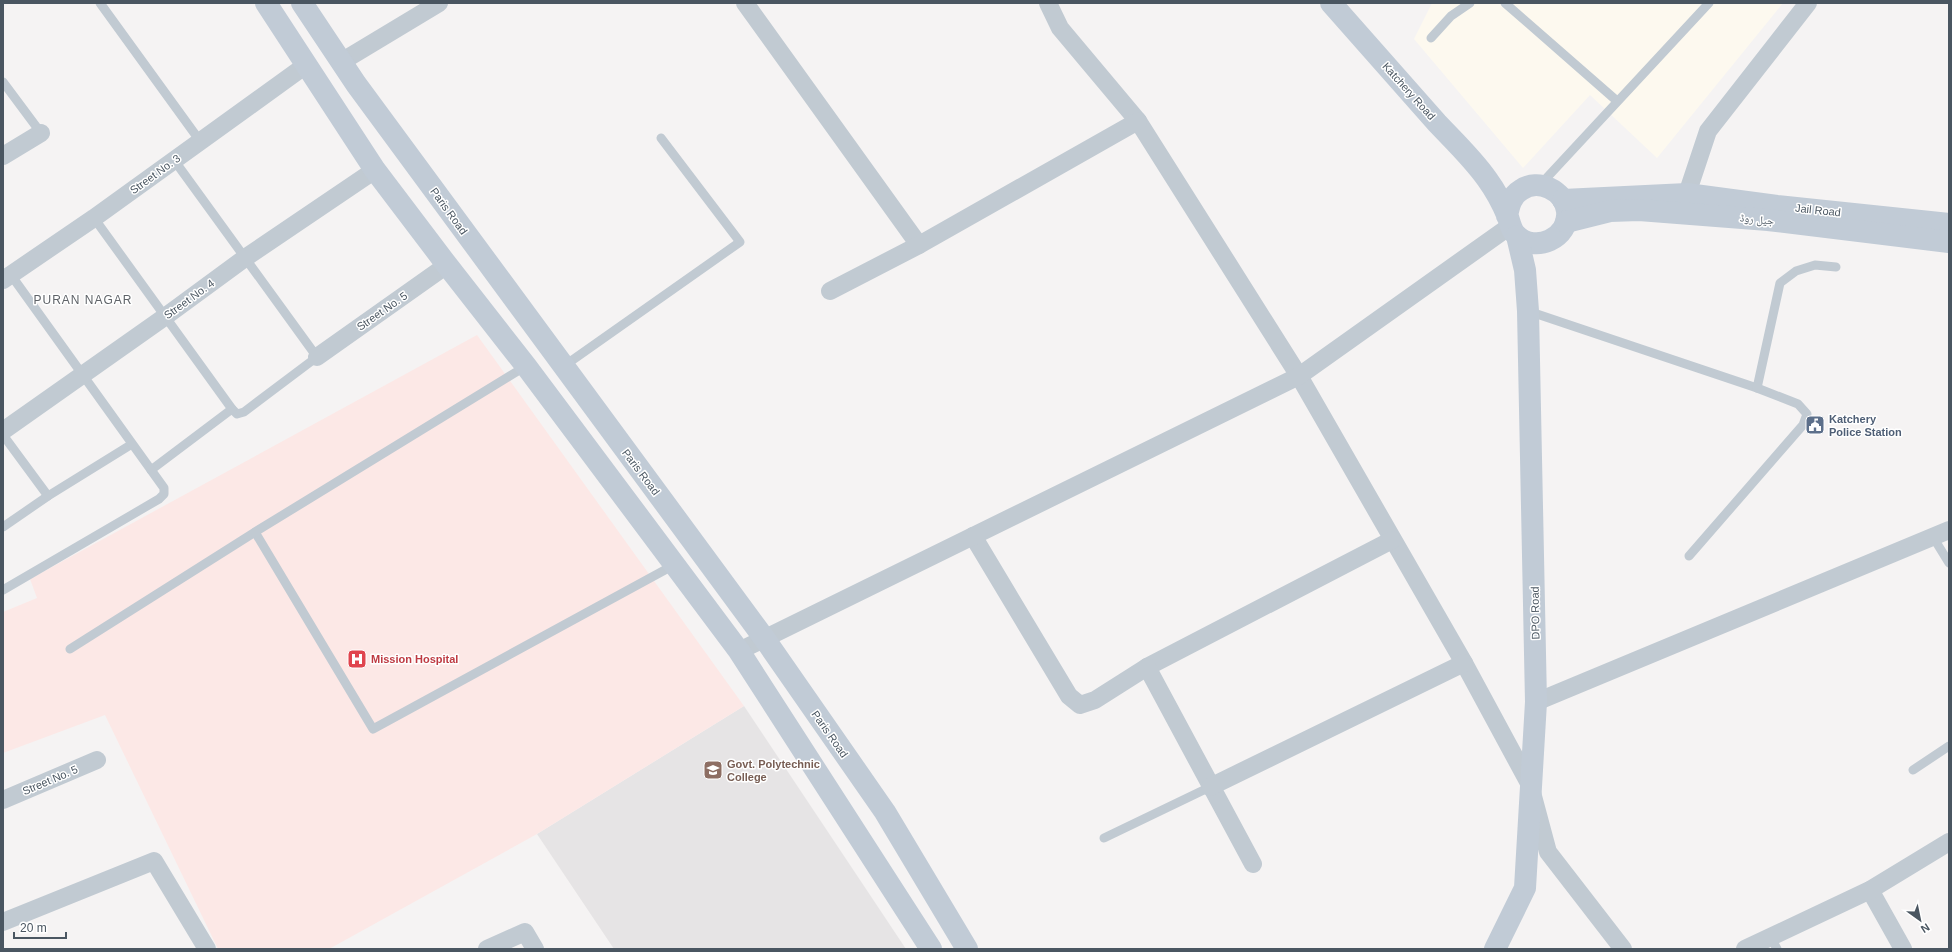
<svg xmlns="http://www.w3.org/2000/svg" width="1952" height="952" font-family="Helvetica,'Noto Naskh Arabic',sans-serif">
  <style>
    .commercial { fill: #fdf9ef }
    .education { fill: #e6e4e5 }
    .medical { fill: #fce8e6 }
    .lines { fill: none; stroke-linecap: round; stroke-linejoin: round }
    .lane { stroke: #c1cad2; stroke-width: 9 }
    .street { stroke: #c1cad2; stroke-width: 18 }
    .secondary { stroke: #c1cbd6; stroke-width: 22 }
    .labels { text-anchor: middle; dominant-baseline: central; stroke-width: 3; stroke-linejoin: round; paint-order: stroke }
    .street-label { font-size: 11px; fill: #4a5661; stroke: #fff }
    .service-label { font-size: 11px; font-weight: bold; fill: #4e5e75; stroke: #fff; text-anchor: start }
    .health-label { font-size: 11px; font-weight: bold; fill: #be3a42; stroke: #fff; text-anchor: start }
    .education-label { font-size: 11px; font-weight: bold; fill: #785e54; stroke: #fff; text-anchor: start }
    .neighbourhood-label { font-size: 12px; letter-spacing: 1px; fill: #5f6368; stroke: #fff }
  </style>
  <rect width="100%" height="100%" fill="#f5f3f3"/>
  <!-- commercial -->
  <path class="commercial" d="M1432 3H1783L1657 158 1590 95 1523 168 1414 39Z"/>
  <!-- education -->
  <path class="education" d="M744 706 906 949H614L537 834Z"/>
  <!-- medical -->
  <path class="medical" d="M477 335 744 706 537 834 329 949H218L105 715 3 753V612L37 598 30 579Z"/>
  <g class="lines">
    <!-- lane -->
    <g class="lane">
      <path d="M100 3 200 141"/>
      <path d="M1505 3 1617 101"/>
      <path d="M1431 38 1451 16 1470 3"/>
      <path d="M3 82 41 133"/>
      <path d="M1540 185 1709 3"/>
      <path d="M94 218 232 409 237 414 244 412 317 357 174 160"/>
      <path d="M1528 311 1757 388 1798 404 1807 414 1803 425 1689 556"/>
      <path d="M564 366 740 242 661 138"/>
      <path d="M1757 388 1780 283 1796 271 1815 265 1836 267"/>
      <path d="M3 435 48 496"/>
      <path d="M151 470 232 409"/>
      <path d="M3 527 48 496 132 444"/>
      <path d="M255 532 373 729 674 565"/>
      <path d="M1933 537 1949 563"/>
      <path d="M3 590 159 499 164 494V488L11 275"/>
      <path d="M70 649 255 532 526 366"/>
      <path d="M1913 770 1949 746"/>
      <path d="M1104 838 1210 787"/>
      <path d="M1770 936 1777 949"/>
    </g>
    <!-- street -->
    <g class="street">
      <path d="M745 3 919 245"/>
      <path d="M1048 3 1060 28 1138 121 1299 376 1464 663 1530 785 1548 852 1623 949"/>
      <path d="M341 62 439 3"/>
      <path d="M3 156 41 133"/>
      <path d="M1687 194 1708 131 1808 3"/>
      <path d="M3 280 94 218 306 65"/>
      <path d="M830 291 919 245 1138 121"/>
      <path d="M317 357 447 265"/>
      <path d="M3 431 166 316 245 258 375 170"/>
      <path d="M973 536 1069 696 1080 705 1095 700 1147 667 1392 540"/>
      <path d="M739 651 1299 376 1510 226"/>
      <path d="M1147 667 1253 864"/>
      <path d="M1536 702 1949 530"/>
      <path d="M1210 787 1464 663"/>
      <path d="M3 800 97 760"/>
      <path d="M1870 890 1903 949"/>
      <path d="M3 922 154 861 207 949"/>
      <path d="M487 949 525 932 535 949"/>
      <path d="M1745 949 1870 890 1949 842"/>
    </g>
    <!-- secondary -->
    <g class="secondary">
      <path d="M266 3 375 170 447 265 526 366 739 651 931 949"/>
      <path d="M302 3 356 84 764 638 885 812 967 949"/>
      <path d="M1331 3C1366 43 1402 83 1437 123 1454 141 1473 159 1487 179 1495 190 1503 205 1508 217 1510 223 1511 230 1516 235 1535 254 1570 238 1567 211 1564 190 1538 178 1521 190 1511 196 1509 206 1507 216"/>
      <path d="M1563 200 1687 194 1777 206 1949 224"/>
      <path d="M1566 222 1610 211 1639 210 1768 220 1949 242"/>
      <path d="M1495 949 1525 888 1536 702 1528 311 1525 270 1517 236"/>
    </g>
  </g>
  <!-- icons -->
  <defs>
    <g id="civic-square" transform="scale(1)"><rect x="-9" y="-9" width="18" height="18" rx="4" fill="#5c6f8a" stroke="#fff"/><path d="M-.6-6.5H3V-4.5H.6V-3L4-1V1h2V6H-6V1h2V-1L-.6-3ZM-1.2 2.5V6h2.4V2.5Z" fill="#fff"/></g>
    <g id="hospital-square" transform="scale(1)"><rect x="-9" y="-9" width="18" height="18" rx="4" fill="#e0444e" stroke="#fff"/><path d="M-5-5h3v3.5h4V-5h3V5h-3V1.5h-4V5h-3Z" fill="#fff"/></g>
    <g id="university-square" transform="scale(1)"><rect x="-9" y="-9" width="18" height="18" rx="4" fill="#8d6e63" stroke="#fff"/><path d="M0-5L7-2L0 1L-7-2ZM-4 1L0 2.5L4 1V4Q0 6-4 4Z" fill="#fff"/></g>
  </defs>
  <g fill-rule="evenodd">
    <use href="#civic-square" x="1815" y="425"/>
    <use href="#hospital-square" x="357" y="659"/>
    <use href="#university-square" x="713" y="770"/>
  </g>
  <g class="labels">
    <!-- street labels -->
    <g class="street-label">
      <text transform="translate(1409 91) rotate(48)">Katchery Road</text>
      <text transform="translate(155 174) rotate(-36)">Street No. 3</text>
      <text transform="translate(1818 210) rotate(6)">Jail Road</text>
      <text transform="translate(449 211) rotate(54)">Paris Road</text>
      <text transform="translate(1757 219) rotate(6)">جیل روڈ</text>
      <text transform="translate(189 299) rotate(-36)">Street No. 4</text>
      <text transform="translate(382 311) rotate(-35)">Street No. 5</text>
      <text transform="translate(641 472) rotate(53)">Paris Road</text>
      <text transform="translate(1535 613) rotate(-91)">DPO Road</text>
      <text transform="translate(830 734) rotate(55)">Paris Road</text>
      <text transform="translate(50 780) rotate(-23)">Street No. 5</text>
    </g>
    <!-- service labels -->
    <g class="service-label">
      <text x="1829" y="419">Katchery<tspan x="1829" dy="13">Police Station</tspan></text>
    </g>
    <!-- health labels -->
    <g class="health-label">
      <text x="371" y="659">Mission Hospital</text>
    </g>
    <!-- education labels -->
    <g class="education-label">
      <text x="727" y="764">Govt. Polytechnic<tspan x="727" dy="13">College</tspan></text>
    </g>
    <!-- neighbourhood labels -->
    <g class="neighbourhood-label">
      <text x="83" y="300">PURAN NAGAR</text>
    </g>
  </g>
  <!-- border -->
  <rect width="1952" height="952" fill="none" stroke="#4a5661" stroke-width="8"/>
  <!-- north arrow -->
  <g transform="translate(1920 920) rotate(147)" stroke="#ffffff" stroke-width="3" paint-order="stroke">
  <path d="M0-3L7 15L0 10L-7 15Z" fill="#4a5661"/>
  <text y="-6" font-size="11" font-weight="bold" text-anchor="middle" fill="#4a5661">N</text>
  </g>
  <!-- scale -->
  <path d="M14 932v6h52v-6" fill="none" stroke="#4a5661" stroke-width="2"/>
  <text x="20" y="932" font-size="12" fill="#4a5661" stroke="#ffffff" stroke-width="3" paint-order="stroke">20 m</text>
</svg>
